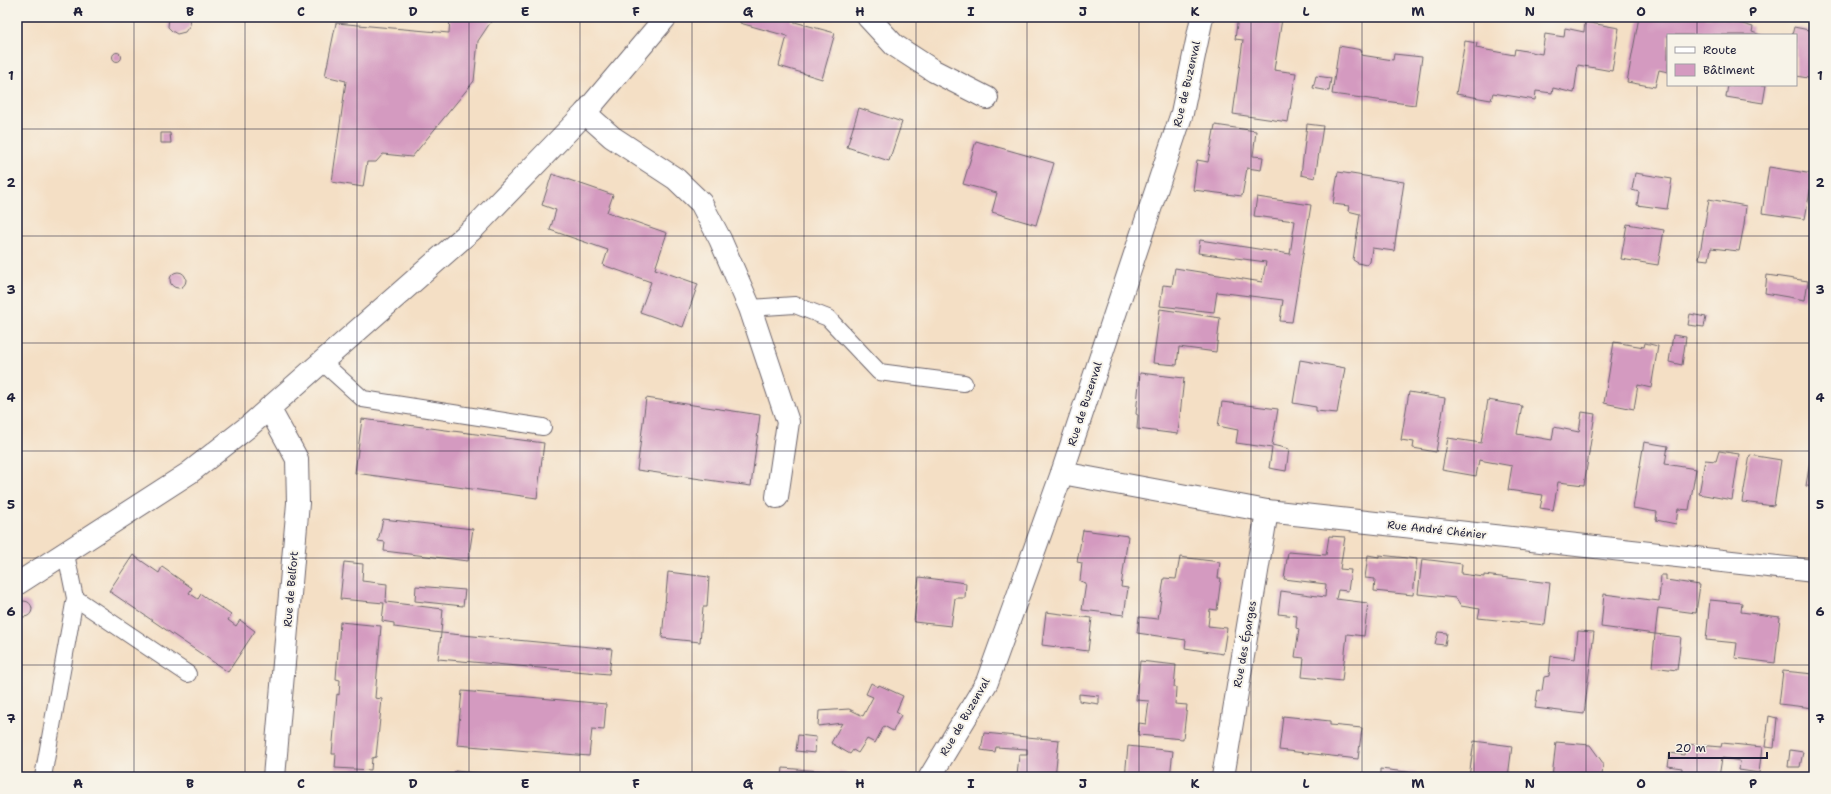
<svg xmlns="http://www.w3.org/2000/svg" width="1831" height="794" font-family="'Shantell Sans',sans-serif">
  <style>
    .building { fill: #d49ac0 }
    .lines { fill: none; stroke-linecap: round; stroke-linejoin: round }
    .service-casing { stroke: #6c646b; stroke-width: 18 }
    .minor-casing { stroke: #6c646b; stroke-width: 24 }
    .service { stroke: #fff; stroke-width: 16 }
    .minor { stroke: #fff; stroke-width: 22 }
    .grid { fill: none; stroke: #22223b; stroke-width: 1; stroke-opacity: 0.55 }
    .labels { text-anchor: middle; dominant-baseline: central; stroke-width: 4; stroke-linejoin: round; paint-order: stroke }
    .street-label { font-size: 11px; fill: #22223b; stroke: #f7f3e8 }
    .neatline { fill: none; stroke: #22223b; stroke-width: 1.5 }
    .grid-label { font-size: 13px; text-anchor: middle; font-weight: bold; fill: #22223b }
  </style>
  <rect width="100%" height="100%" fill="#f7f3e8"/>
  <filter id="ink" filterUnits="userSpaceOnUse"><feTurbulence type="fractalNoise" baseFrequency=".025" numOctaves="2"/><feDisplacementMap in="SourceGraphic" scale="8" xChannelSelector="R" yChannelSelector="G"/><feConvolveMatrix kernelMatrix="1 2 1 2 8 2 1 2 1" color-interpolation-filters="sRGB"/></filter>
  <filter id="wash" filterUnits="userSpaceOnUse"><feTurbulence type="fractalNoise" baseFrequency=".012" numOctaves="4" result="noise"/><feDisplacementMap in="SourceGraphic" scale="16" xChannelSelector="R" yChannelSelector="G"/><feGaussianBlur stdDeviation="0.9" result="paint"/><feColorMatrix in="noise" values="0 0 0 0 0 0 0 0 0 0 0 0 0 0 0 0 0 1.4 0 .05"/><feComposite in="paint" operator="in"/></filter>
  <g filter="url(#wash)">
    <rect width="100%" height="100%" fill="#f4dfc5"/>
    <g id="blocks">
      <!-- building -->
      <g class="building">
        <path d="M169 17H189L190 25 185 32 177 34 172 31 168 27Z"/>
        <path d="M450 17H494L478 41 474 81 412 157 383 154 376 162H367L363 187 332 182 346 81 325 76 336 23 449 33Z"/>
        <path d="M742 17H792L791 21 835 33 822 79 779 66 787 36 740 23Z"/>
        <path d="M1238 17 1282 19 1274 70 1296 73 1288 122 1233 114 1243 40 1235 39Z"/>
        <path d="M1639 17H1714L1739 21V23L1753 27 1752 32 1761 35H1668V72L1659 70 1655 87 1627 82Z"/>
        <path d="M1585 22 1619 28 1612 71 1578 65 1574 93 1553 88 1552 93 1536 91 1535 100 1493 93 1491 100 1456 94 1465 41 1477 43 1476 48 1514 55 1515 49 1542 54 1545 34 1564 37 1565 28 1584 32Z"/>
        <path d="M1794 27 1814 31V79L1796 76V35H1792Z"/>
        <path d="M1339 46 1362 50 1361 55 1393 60 1394 54 1422 57 1415 105 1332 94Z"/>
        <circle cx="117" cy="57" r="4.5"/>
        <path d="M1316 76 1331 78 1329 91 1313 88Z"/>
        <path d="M1728 85H1766L1763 103 1726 97Z"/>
        <path d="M859 108 902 122 889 161 847 147Z"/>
        <path d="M1307 124 1323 126 1315 178 1301 175Z"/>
        <path d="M1215 125 1256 131 1253 156 1263 157 1261 170 1247 168 1242 196 1193 190 1197 160 1208 162Z"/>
        <path d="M161 133H170L171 143H161Z"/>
        <path d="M976 141 1054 163 1036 225 992 212 997 193 963 184Z"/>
        <path d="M1769 167 1813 174 1805 219 1762 213Z"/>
        <path d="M1338 172 1404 182 1394 251 1372 248 1370 262 1366 265 1358 263 1353 260 1360 214 1348 211 1349 206 1333 204Z"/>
        <path d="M1635 173 1672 179 1667 209 1637 205 1639 192 1632 190Z"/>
        <path d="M552 174 613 195 607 212 667 233 655 269 698 284 683 327 640 312 651 282 603 265 608 250 550 230 556 210 542 205Z"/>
        <path d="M1257 197 1311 205 1292 322 1280 321 1283 300 1217 292 1214 312 1160 306 1163 285 1172 286 1175 268 1262 282 1266 262 1198 253 1200 240 1290 254 1295 221 1254 216Z"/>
        <path d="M1709 199 1746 206 1744 225 1739 251 1711 248 1709 260 1699 259Z"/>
        <path d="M1627 224 1664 230 1658 265 1621 259Z"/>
        <circle cx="178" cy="280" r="8"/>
        <path d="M1767 275 1808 281 1805 300 1765 293Z"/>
        <path d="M1160 309 1220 318 1216 352 1179 347 1177 365 1153 363Z"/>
        <path d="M1690 314 1706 317 1704 327 1688 325Z"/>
        <path d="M1673 335 1686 337 1682 365 1669 362Z"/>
        <path d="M1614 342 1644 347 1645 343 1658 346 1651 388 1638 385 1634 409 1604 403Z"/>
        <path d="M1300 360 1345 368 1337 413 1316 411V407L1293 403Z"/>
        <path d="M1140 373 1184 378 1178 434 1137 429 1138 415 1136 414Z"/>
        <path d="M1409 392 1445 398 1436 452 1413 448 1414 442 1401 440Z"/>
        <path d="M646 398 760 415 751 486 637 470Z"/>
        <path d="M1488 400 1522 406 1517 434 1552 440 1554 427 1579 432 1582 412 1595 414 1584 485 1558 482 1553 510 1540 508 1543 495 1508 490 1512 466 1479 460 1476 476 1442 470 1448 438 1481 443Z"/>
        <path d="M1222 402 1278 409 1272 445 1289 449 1286 471 1269 468 1272 448 1236 443 1238 430 1218 426Z"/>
        <path d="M362 419 544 443 537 498 355 473Z"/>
        <path d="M1644 442 1668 446 1665 464 1696 469 1689 510 1678 509 1676 524 1656 520 1657 512 1633 508Z"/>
        <path d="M1813 442H1814V487L1806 486Z"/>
        <path d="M1719 451 1739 454 1732 500 1699 494 1705 460 1716 461Z"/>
        <path d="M1750 455 1781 460 1774 506 1742 502Z"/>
        <path d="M383 519 473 529 468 561 384 551 385 542 378 541Z"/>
        <path d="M1083 530 1128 536 1121 587 1128 588 1124 615 1082 610 1086 583 1080 581 1082 563 1077 562Z"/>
        <path d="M1329 536 1345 537 1340 569 1351 570 1348 591 1338 590 1336 599 1368 603 1364 636 1347 634 1342 681 1302 677 1304 658 1295 657 1299 629 1296 628 1297 616 1278 614 1281 591 1325 597 1326 584 1284 579 1288 552 1326 555Z"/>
        <path d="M133 555 159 573 162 567 192 588 189 593 198 599 201 594 231 615 228 620 236 626 240 620 255 631 228 672 109 591Z"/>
        <path d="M1368 555 1379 557V555L1417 559 1413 595 1374 591 1375 579 1365 578Z"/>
        <path d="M1180 557 1220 562 1218 578H1221L1217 610 1210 609 1208 626 1227 628 1223 654 1185 648 1186 640 1137 633 1139 617 1158 619 1164 578 1176 579Z"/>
        <path d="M1422 559 1462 564 1461 574 1484 577V575L1550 583 1545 625 1478 618 1480 609 1461 606 1456 598 1418 594Z"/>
        <path d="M344 562 363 564 362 581 387 584 386 602 443 609 441 633 394 627V623L382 621 384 603 340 599Z"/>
        <path d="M668 572 709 577 707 607H703L700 642 662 638Z"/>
        <path d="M1661 575H1666V580L1700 585 1696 613 1658 608 1655 634 1601 627 1604 594 1659 601Z"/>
        <path d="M919 577 966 583 965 598H955L951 626 914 622Z"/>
        <path d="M416 586 465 590 463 606 415 601Z"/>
        <path d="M1710 600 1742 603 1741 612 1780 617 1775 663 1735 658 1737 643 1706 640Z"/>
        <circle cx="24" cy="609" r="8"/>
        <path d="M1046 612 1092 618 1088 651 1042 645Z"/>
        <path d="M340 622 381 626 375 698 382 699 376 757 372 758 371 770 335 768 336 754H332L337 694 339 695 340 680 336 679Z"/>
        <path d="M1578 631 1594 632 1584 714 1535 708 1538 690 1542 691 1544 677 1549 676 1551 656 1575 659Z"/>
        <path d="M1438 632 1447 633 1445 645 1435 644Z"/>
        <path d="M441 633 612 649 609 674 438 659Z"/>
        <path d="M1655 634 1681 637 1677 670 1652 667Z"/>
        <path d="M1140 661 1176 665 1174 687 1176 688 1175 704 1187 705 1183 739 1138 735 1139 723 1146 724 1149 701 1136 700Z"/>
        <path d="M1783 671 1814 674V708L1779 704Z"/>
        <path d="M871 683 878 687 879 685 903 696 896 712 901 715 893 731 884 726 875 743 867 739 858 753 853 750 850 754 831 743 842 723 818 726 819 711 849 709 863 716 873 697 866 694Z"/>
        <path d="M462 691 606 704 604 730 592 729 589 756 457 745Z"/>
        <path d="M1079 694 1099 696V704L1079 701Z"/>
        <path d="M1283 716 1330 721V725L1362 728 1358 759 1279 750Z"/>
        <path d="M1769 716 1777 718 1774 748 1765 747Z"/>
        <path d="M984 733 1059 740 1055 777 1017 776 1019 755H1027V749L996 747 995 752 981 750Z"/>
        <path d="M798 735 816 737 815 753 796 751Z"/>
        <path d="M1474 741 1512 746 1508 777H1469Z"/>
        <path d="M1556 742 1590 745 1603 763 1602 777H1552Z"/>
        <path d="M1722 743 1762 747 1759 773 1739 770 1740 761 1722 758 1719 777H1681L1682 768 1668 766 1670 753 1684 755 1686 744 1721 747Z"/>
        <path d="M1128 746 1173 751 1170 777H1125Z"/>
        <path d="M1790 750 1803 752 1800 767H1788Z"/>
        <path d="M783 768 846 773V777H782Z"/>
        <path d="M1380 769 1416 773V777H1380Z"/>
        <path d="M455 771 507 776V777H453Z"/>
      </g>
    </g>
  </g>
  <g filter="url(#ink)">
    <use href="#blocks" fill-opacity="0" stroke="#6c646b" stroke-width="1"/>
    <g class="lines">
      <!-- service casing -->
      <g class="service-casing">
        <g id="service">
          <path d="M750 308 795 305 828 318 879 372 964 383"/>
          <path d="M322 362 363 399 543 427"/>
          <path d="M75 598 188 674"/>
          <path d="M43 777 75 598 66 554"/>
        </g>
      </g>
      <!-- minor casing -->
      <g class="minor-casing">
        <g id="minor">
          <path d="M868 17 894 45 934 71 987 98"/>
          <path d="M585 113 612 137 676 179 701 203 720 239 750 308 788 422 777 497"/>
          <path d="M269 408 297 459 298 503 274 777"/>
          <path d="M1062 473 1267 511 1814 571"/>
          <path d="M17 584 189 473 249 426 474 228 585 113 666 17"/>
          <path d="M930 777 987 682 1062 473 1182 113 1202 17"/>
          <path d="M1223 777 1267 511"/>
        </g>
      </g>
      <!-- service -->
      <use href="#service" class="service"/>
      <!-- minor -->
      <use href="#minor" class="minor"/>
    </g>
  </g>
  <!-- grid -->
  <path class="grid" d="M134 17V777M245 17V777M357 17V777M469 17V777M580 17V777M692 17V777M804 17V777M916 17V777M1027 17V777M1139 17V777M1251 17V777M1362 17V777M1474 17V777M1586 17V777M1697 17V35M1697 85V777M17 129H1814M17 236H1814M17 343H1814M17 451H1814M17 558H1814M17 665H1814"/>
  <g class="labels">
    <!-- street labels -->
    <g class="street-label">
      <text transform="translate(1187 84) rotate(-77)">Rue de Buzenval</text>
      <text transform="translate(1085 404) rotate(-72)">Rue de Buzenval</text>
      <text transform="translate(1437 530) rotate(6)">Rue André Chénier</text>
      <text transform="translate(291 589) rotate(-85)">Rue de Belfort</text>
      <text transform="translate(1245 644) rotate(-80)">Rue des Éparges</text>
      <text transform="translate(965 717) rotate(-60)">Rue de Buzenval</text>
    </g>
  </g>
  <!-- margin -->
  <rect width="1831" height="794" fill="none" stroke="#f7f3e8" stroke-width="44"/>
  <!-- legend -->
  <rect x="1667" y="34" width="130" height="52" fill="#f7f3e8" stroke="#a29fa3"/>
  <rect x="1675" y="47" width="20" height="6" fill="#ffffff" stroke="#a29fa3"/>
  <text x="1703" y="54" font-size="12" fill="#22223b">Route</text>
  <rect x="1675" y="64" width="20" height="12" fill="#d49ac0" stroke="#a29fa3"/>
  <text x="1703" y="74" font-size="12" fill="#22223b">Bâtiment</text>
  <!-- scale -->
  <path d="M1669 752v6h98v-6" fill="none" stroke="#22223b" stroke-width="2"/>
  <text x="1675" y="752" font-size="12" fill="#22223b" stroke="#f7f3e8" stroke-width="3" paint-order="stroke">20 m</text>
  <rect x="22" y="22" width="1787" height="750" class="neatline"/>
  <g class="grid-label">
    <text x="78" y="16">A</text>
    <text x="190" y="16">B</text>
    <text x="301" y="16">C</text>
    <text x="413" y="16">D</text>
    <text x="525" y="16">E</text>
    <text x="636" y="16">F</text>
    <text x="748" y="16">G</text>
    <text x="860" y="16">H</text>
    <text x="971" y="16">I</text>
    <text x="1083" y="16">J</text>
    <text x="1195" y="16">K</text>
    <text x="1306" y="16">L</text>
    <text x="1418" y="16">M</text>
    <text x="1530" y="16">N</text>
    <text x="1641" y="16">O</text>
    <text x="1753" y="16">P</text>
    <text x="11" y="80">1</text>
    <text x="1820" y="80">1</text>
    <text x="11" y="187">2</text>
    <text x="1820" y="187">2</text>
    <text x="11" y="294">3</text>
    <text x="1820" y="294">3</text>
    <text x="11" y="402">4</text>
    <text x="1820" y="402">4</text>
    <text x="11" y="509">5</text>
    <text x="1820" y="509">5</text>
    <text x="11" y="616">6</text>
    <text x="1820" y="616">6</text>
    <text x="11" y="723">7</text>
    <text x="1820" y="723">7</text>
    <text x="78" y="788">A</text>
    <text x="190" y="788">B</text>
    <text x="301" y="788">C</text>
    <text x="413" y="788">D</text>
    <text x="525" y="788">E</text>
    <text x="636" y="788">F</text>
    <text x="748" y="788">G</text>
    <text x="860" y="788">H</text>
    <text x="971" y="788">I</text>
    <text x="1083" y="788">J</text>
    <text x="1195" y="788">K</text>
    <text x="1306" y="788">L</text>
    <text x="1418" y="788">M</text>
    <text x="1530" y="788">N</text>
    <text x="1641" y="788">O</text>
    <text x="1753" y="788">P</text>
  </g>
</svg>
